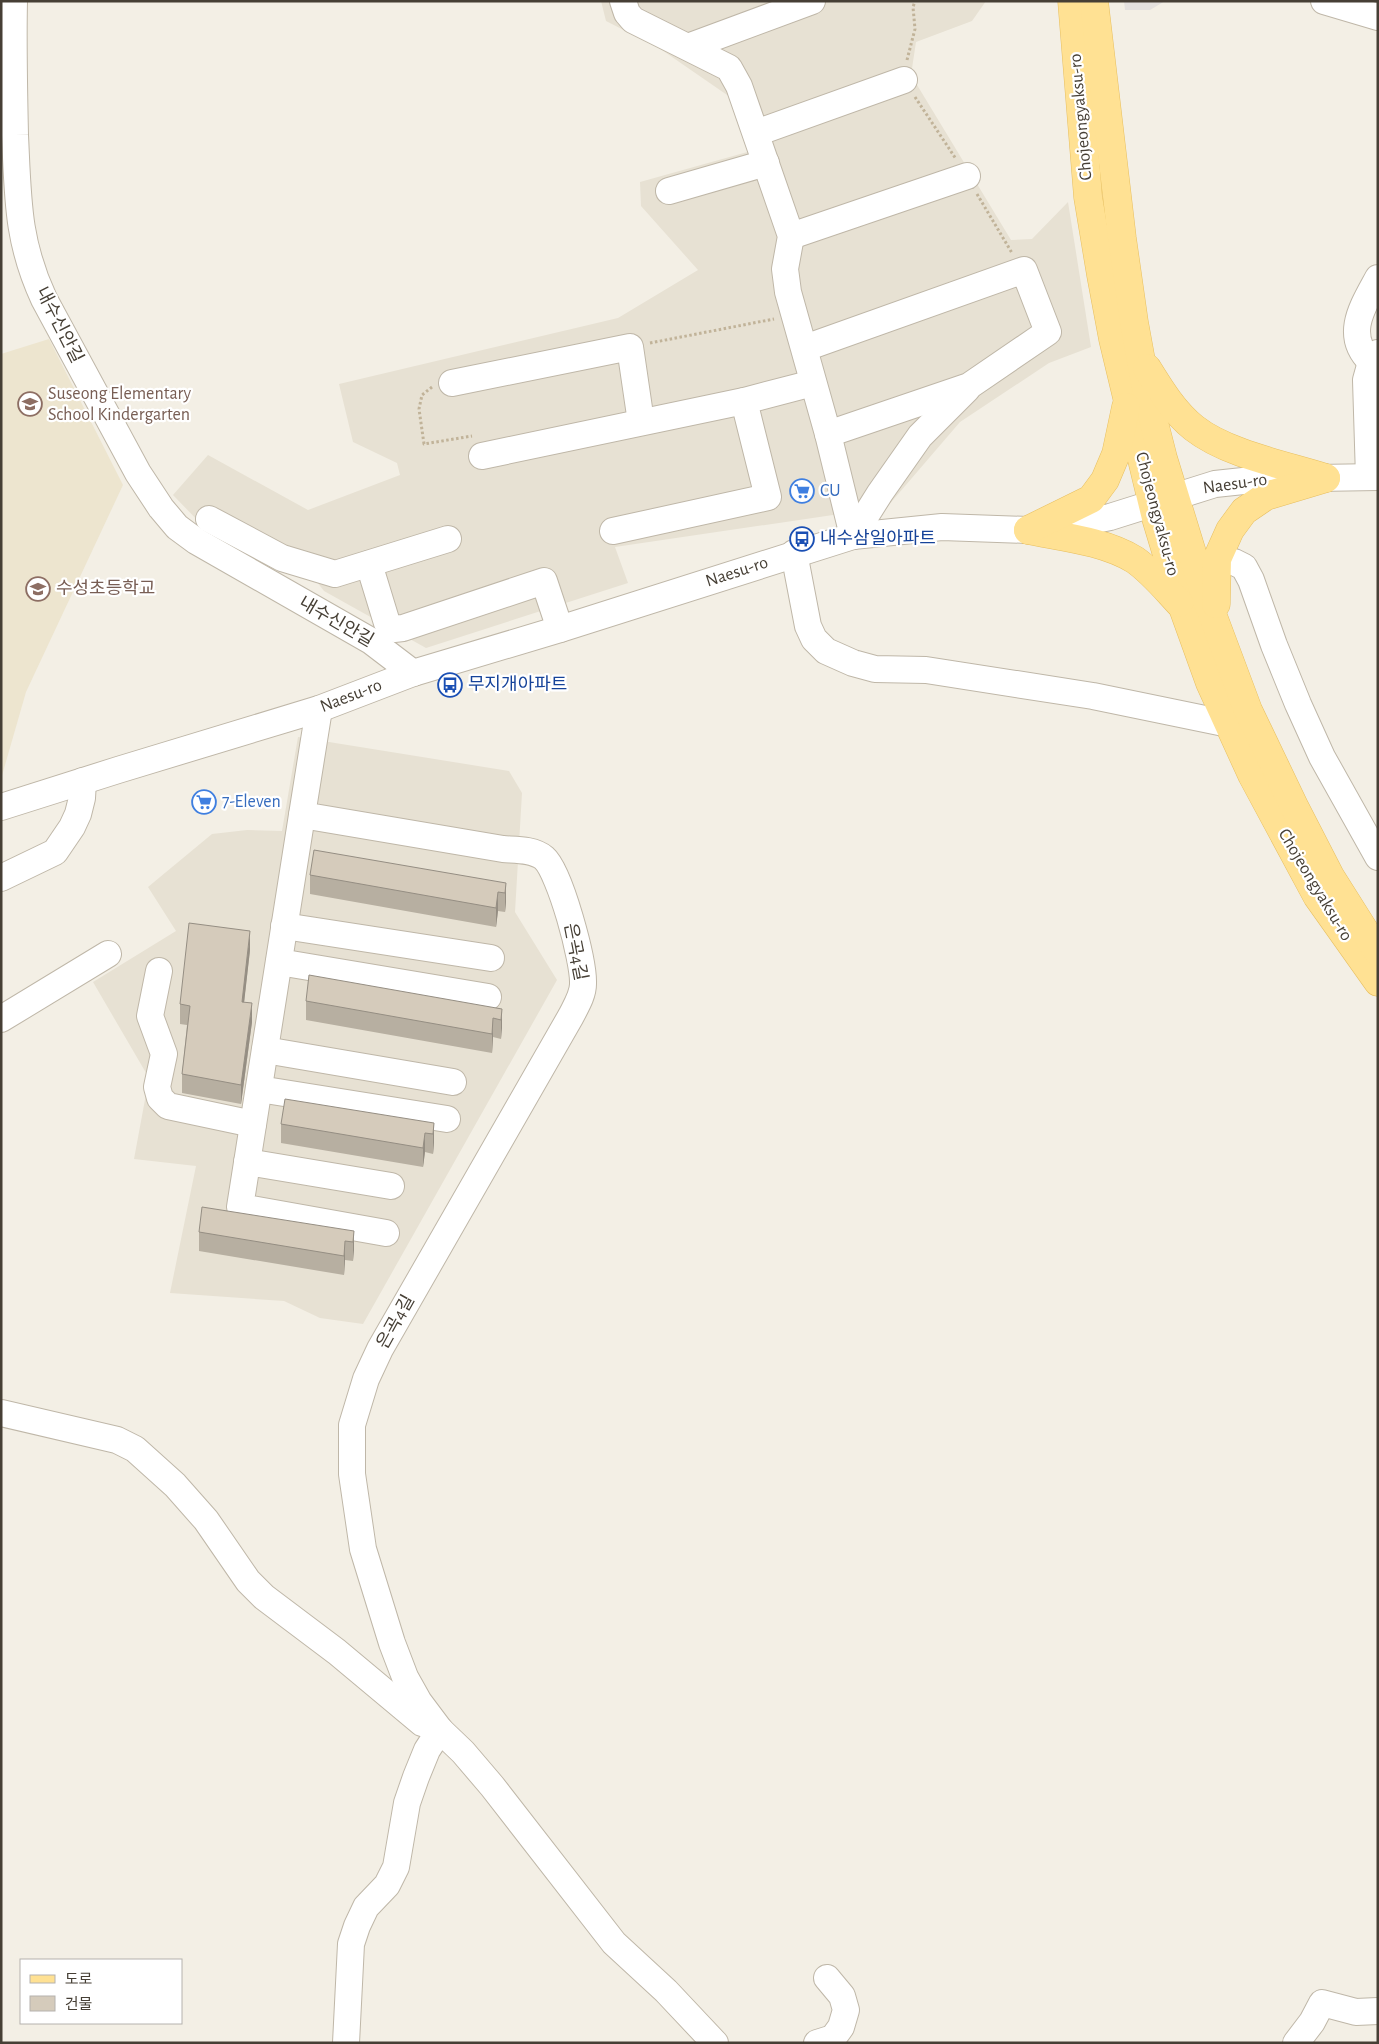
<svg xmlns="http://www.w3.org/2000/svg" width="1379" height="2044" font-family="'Alegreya Sans','Noto Sans KR',sans-serif">
  <style>
    .residential { fill: #e7e1d3 }
    .education { fill: #ede5cf }
    .parking { fill: #e4e1de }
    .lines { fill: none; stroke-linecap: round; stroke-linejoin: round }
    .minor-casing { stroke: #bfb7a8; stroke-width: 28 }
    .major-casing { stroke: #e7bf60; stroke-width: 29 }
    .path { stroke: #c1b399; stroke-width: 3; stroke-dasharray: 2.5 2.5; stroke-linecap: butt }
    .minor { stroke: #fff; stroke-width: 26 }
    .major { stroke: #ffe193; stroke-width: 28 }
    .wall { fill: #b7afa1 }
    .shaded-wall { fill: #958e83 }
    .building { fill: #d5cbbb; stroke: #958e83 }
    .labels { text-anchor: middle; dominant-baseline: central; stroke-width: 4.5; stroke-linejoin: round; paint-order: stroke }
    .street-label { font-size: 18px; fill: #463f35; stroke: #fff }
    .education-label { font-size: 18px; fill: #785e54; stroke: #fff; text-anchor: start }
    .shop-label { font-size: 18px; fill: #366cbe; stroke: #fff; text-anchor: start }
    .transit-label { font-size: 18px; fill: #164399; stroke: #fff; text-anchor: start }
  </style>
  <rect width="100%" height="100%" fill="#f3efe5"/>
  <!-- residential -->
  <g class="residential">
    <path d="M601 1H986L972 21 916 42 911 75 1011 240 1032 239 1068 202 1091 347 1049 363 960 422 887 507 615 547 628 583 426 648 324 591 317 582 204 527 173 495 208 455 308 510 400 475 397 463 353 442 339 384 618 318 698 270 641 206 640 182 751 151 730 97 659 48 606 21Z"/>
    <path d="M298 737 509 771 522 793 515 912 557 980 363 1324 320 1318 284 1301 170 1293 196 1166 134 1159 149 1078 93 982 176 931 148 887 212 834 247 830 282 831Z"/>
  </g>
  <!-- education -->
  <path class="education" d="M49 339 123 485 26 692 1 779V354Z"/>
  <!-- parking -->
  <path class="parking" d="M1124 1H1165L1150 10H1125Z"/>
  <g class="lines">
    <!-- minor casing -->
    <g class="minor-casing">
      <g id="minor">
        <path d="M14 1C13 46 14 90 15 135 18 198 17 241 44 299L138 473 161 508 177 527 196 541 371 641 413 673"/>
        <path d="M623 1 627 13 633 20 729 68 739 86 791 236 785 269 788 292 828 434 853 536"/>
        <path d="M1324 1 1378 17"/>
        <path d="M688 47 812 1"/>
        <path d="M756 133 904 80"/>
        <path d="M669 191 766 163"/>
        <path d="M791 236 967 176"/>
        <path d="M805 348 1024 270 1048 332 969 386 828 434"/>
        <path d="M1371 362C1343 335 1363 306 1378 278"/>
        <path d="M452 383 630 347 641 422"/>
        <path d="M482 456 744 401 813 383"/>
        <path d="M1369 477 1366 380 1371 362 1378 353"/>
        <path d="M209 519 282 558 335 574 448 539"/>
        <path d="M613 531 768 497 744 401"/>
        <path d="M853 536 880 493 920 436 967 389"/>
        <path d="M794 553 808 626 814 639 826 651 853 663 875 669 926 670 1093 696 1229 724"/>
        <path d="M1217 559 1234 562 1244 567 1251 580 1274 645 1298 704 1322 757 1378 857"/>
        <path d="M369 564 387 623 394 629 403 628 544 581 560 629"/>
        <path d="M319 709 302 815 503 849C516 850 533 849 544 858 560 872 584 961 583 984 583 995 576 1006 571 1016L380 1349 366 1379 352 1425V1474L363 1549 392 1643 405 1677 419 1702 440 1730 463 1752 492 1786 614 1943 666 1991 715 2043"/>
        <path d="M1 807 118 770 319 709 413 673 560 629 853 536 942 527 1028 530 1076 524 1110 517 1215 484 1262 479 1378 477"/>
        <path d="M302 815 240 1207 386 1233"/>
        <path d="M1 878 55 852 72 827 78 814 82 798 83 781"/>
        <path d="M284 926 491 958"/>
        <path d="M279 962 488 997"/>
        <path d="M159 971 150 1016 164 1054 157 1087 160 1098 168 1106 253 1124"/>
        <path d="M1 1019 108 954"/>
        <path d="M265 1050 453 1082"/>
        <path d="M259 1089 447 1119"/>
        <path d="M247 1162 391 1186"/>
        <path d="M1 1413 117 1440 135 1449 175 1485 206 1520 248 1581 264 1597 337 1652 422 1723 428 1725"/>
        <path d="M346 2043 351 1944 357 1926 366 1907 387 1885 396 1867 407 1803 416 1777 427 1750 440 1730"/>
        <path d="M817 2043 833 2038 841 2027 846 2010 842 1996 827 1978"/>
        <path d="M1296 2043 1312 2022 1322 2003 1356 2012 1378 2011"/>
      </g>
    </g>
    <!-- major casing -->
    <g class="major-casing">
      <g id="major">
        <path d="M1072 1 1088 197 1101 275 1113 339 1156 518 1183 608 1210 683 1252 775 1317 896 1378 982"/>
        <path d="M1094 1 1122 238 1134 322 1148 399 1163 458 1205 595 1248 710 1295 808 1330 876 1378 952"/>
        <path d="M1147 368C1160 389 1174 412 1194 428 1227 454 1285 465 1326 478"/>
        <path d="M1028 530C1062 537 1104 541 1135 560 1152 572 1165 588 1179 603"/>
        <path d="M1028 530 1091 499 1105 480 1116 454 1126 407"/>
        <path d="M1216 604 1217 559 1230 530 1244 511 1266 496 1326 478"/>
      </g>
    </g>
    <!-- path -->
    <g class="path">
      <path d="M907 60 915 29 913 7 915 1"/>
      <path d="M915 97 956 159"/>
      <path d="M977 194 1012 253"/>
      <path d="M650 343 774 319"/>
      <path d="M432 387 422 395 419 409 424 444 472 436"/>
    </g>
    <!-- minor -->
    <use href="#minor" class="minor"/>
    <!-- major -->
    <use href="#major" class="major"/>
  </g>
  <!-- wall -->
  <g class="wall">
    <path d="M310 875 506 883V902L505 912 498 911 496 927 310 894Z"/>
    <path d="M250 950 244 1002 252 1022 241 1104 182 1093V1074L187 1025 180 1024V1004Z"/>
    <path d="M306 1001 502 1009 501 1039 493 1037 492 1053 306 1020Z"/>
    <path d="M434 1123V1142L433 1154 425 1152 423 1167 281 1143V1124Z"/>
    <path d="M354 1231 353 1261 345 1260 344 1275 199 1251V1232Z"/>
  </g>
  <!-- shaded-wall -->
  <g class="shaded-wall">
    <path d="M506 883V902L505 912V893Z"/>
    <path d="M498 892V911L496 927V908Z"/>
    <path d="M250 931V950L242 1021V1002Z"/>
    <path d="M252 1003V1022L241 1104V1085Z"/>
    <path d="M502 1009V1028L501 1039V1020Z"/>
    <path d="M493 1018V1037L492 1053V1034Z"/>
    <path d="M434 1123V1142L433 1154V1134Z"/>
    <path d="M425 1133V1152L423 1167V1148Z"/>
    <path d="M354 1231V1250L353 1261V1242Z"/>
    <path d="M345 1241V1260L344 1275V1256Z"/>
  </g>
  <!-- building -->
  <g class="building">
    <path d="M314 850 506 883 505 893 498 892 496 908 310 875Z"/>
    <path d="M189 923 250 931 242 1002 252 1003 241 1085 182 1074 190 1006 180 1004Z"/>
    <path d="M309 975 502 1009 501 1020 493 1018 492 1034 306 1001Z"/>
    <path d="M285 1099 434 1123 433 1134 425 1133 423 1148 281 1124Z"/>
    <path d="M202 1207 354 1231 353 1242 345 1241 344 1256 199 1232Z"/>
  </g>
  <!-- icons -->
  <defs>
    <g id="school-ring" transform="scale(1.25)"><circle r="9.5" fill="#fff" stroke="#8d6e63" stroke-width="1.5"/><path d="M0-5L7-2L0 1L-7-2ZM-4 1L0 2.5L4 1V4Q0 6-4 4Z" fill="#8d6e63"/></g>
    <g id="supermarket-ring" transform="scale(1.25)"><circle r="9.5" fill="#fff" stroke="#3f7fe0" stroke-width="1.5"/><path d="M-6-5.5h2.5l.6 2H6L4.5 2H-2.5L-4.4-4H-6ZM-1.5 3.2a1.3 1.3 0 1 0 .1 0ZM3 3.2a1.3 1.3 0 1 0 .1 0Z" fill="#3f7fe0"/></g>
    <g id="bus-ring" transform="scale(1.25)"><circle r="9.5" fill="#fff" stroke="#1a4fb4" stroke-width="1.5"/><path d="M-5-6H5V4H4V6H2V4H-2V6H-4V4H-5ZM-3.5-4V0h7V-4ZM-3.5 1.2v1.5H-2V1.2ZM2 1.2v1.5H3.5V1.2Z" fill="#1a4fb4"/></g>
  </defs>
  <g fill-rule="evenodd">
    <use href="#school-ring" x="30" y="404"/>
    <use href="#supermarket-ring" x="802" y="491"/>
    <use href="#bus-ring" x="802" y="539"/>
    <use href="#school-ring" x="38" y="589"/>
    <use href="#bus-ring" x="450" y="685"/>
    <use href="#supermarket-ring" x="204" y="802"/>
  </g>
  <g class="labels">
    <!-- street labels -->
    <g class="street-label">
      <text transform="translate(1081 117) rotate(-95)">Chojeongyaksu-ro</text>
      <text transform="translate(59 325) rotate(63)">내수신안길</text>
      <text transform="translate(1235 484) rotate(-8)">Naesu-ro</text>
      <text transform="translate(1157 514) rotate(75)">Chojeongyaksu-ro</text>
      <text transform="translate(737 572) rotate(-18)">Naesu-ro</text>
      <text transform="translate(336 622) rotate(30)">내수신안길</text>
      <text transform="translate(351 696) rotate(-21)">Naesu-ro</text>
      <text transform="translate(1315 885) rotate(59)">Chojeongyaksu-ro</text>
      <text transform="translate(575 952) rotate(79)">은곡4길</text>
      <text transform="translate(396 1322) rotate(-61)">은곡4길</text>
    </g>
    <!-- education labels -->
    <g class="education-label">
      <text x="48" y="394">Suseong Elementary<tspan x="48" dy="21">School Kindergarten</tspan></text>
      <text x="56" y="589">수성초등학교</text>
    </g>
    <!-- shop labels -->
    <g class="shop-label">
      <text x="820" y="491">CU</text>
      <text x="222" y="802">7-Eleven</text>
    </g>
    <!-- transit labels -->
    <g class="transit-label">
      <text x="820" y="539">내수삼일아파트</text>
      <text x="468" y="685">무지개아파트</text>
    </g>
  </g>
  <!-- border -->
  <rect width="1379" height="2044" fill="none" stroke="#463f35" stroke-width="5"/>
  <!-- legend -->
  <rect x="20" y="1959" width="162" height="65" fill="#ffffff" stroke="#b5b2ae"/>
  <rect x="30" y="1975" width="25" height="8" fill="#ffe193" stroke="#b5b2ae"/>
  <text x="65" y="1984" font-size="15" fill="#463f35">도로</text>
  <rect x="30" y="1996" width="25" height="15" fill="#d5cbbb" stroke="#b5b2ae"/>
  <text x="65" y="2009" font-size="15" fill="#463f35">건물</text>
</svg>
